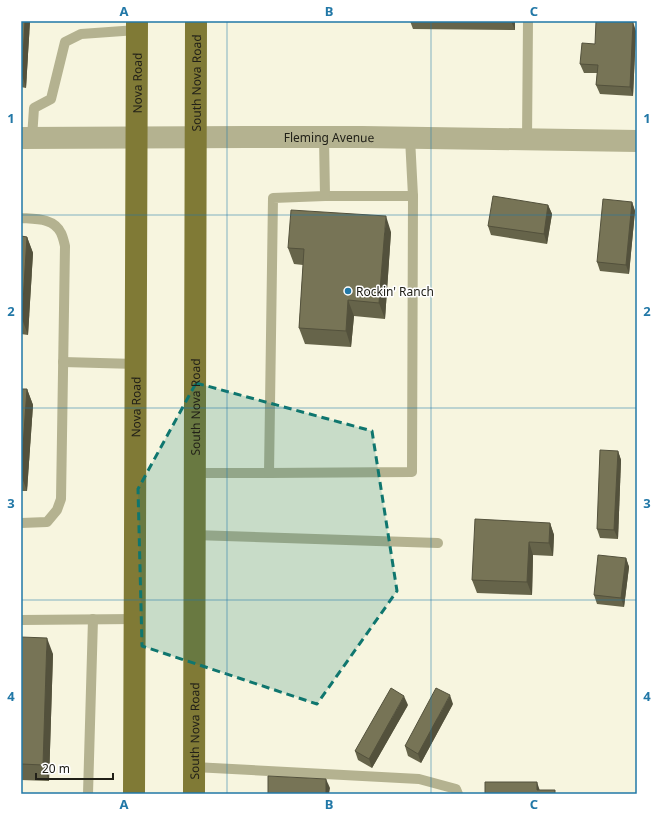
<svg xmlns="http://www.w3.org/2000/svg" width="658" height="815" font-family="'Noto Sans',sans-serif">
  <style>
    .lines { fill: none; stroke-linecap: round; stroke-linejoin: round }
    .service { stroke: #b4b290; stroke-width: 10 }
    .tertiary { stroke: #b4b290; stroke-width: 22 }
    .primary { stroke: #807a36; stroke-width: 22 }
    .wall { fill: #66644a }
    .shaded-wall { fill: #53513c }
    .building { fill: #777456; stroke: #53513c }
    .marked { fill: #0f766e; fill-opacity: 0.2; stroke: #0f766e; stroke-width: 3; stroke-dasharray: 8 5; stroke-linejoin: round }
    .grid { fill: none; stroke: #2278a7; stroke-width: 1; stroke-opacity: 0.55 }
    .poi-dot { fill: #2278a7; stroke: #fff; stroke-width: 1.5 }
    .labels { text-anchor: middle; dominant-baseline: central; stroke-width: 3; stroke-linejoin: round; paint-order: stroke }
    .street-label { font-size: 12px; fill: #212018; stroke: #fff }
    .poi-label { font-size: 12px; fill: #212018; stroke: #fff; text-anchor: start }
    .neatline { fill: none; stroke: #2278a7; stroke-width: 1.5 }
    .grid-label { font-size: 13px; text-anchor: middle; font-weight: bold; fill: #2278a7 }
  </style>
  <rect width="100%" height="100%" fill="#f7f5df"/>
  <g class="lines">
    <!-- service -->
    <g class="service">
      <path d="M32 138 34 108 51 99 65 42 81 34 137 30"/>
      <path d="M527 140 528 21"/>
      <path d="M325 196H413L410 138"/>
      <path d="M21 218C36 219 54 218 61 233 63 237 64 242 65 246L61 499 57 510 47 522 21 523"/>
      <path d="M63 362 136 364"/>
      <path d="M195 473H269L273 198 325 196 324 137"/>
      <path d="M269 473 412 472 413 196"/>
      <path d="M194 535 438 543"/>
      <path d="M21 620 135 619"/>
      <path d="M194 767 419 779 456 789 458 794"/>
      <path d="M88 794 93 619"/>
    </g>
    <!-- tertiary -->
    <path class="tertiary" id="s1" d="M21 138 247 137H362L637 141"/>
    <!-- primary -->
    <g class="primary">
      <path id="s2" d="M134 794 137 21"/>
      <path id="s3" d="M194 794 196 21"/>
    </g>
  </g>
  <!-- wall -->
  <g class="wall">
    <path d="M21 21H30L26 88 21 87Z"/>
    <path d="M410 21H515V30L413 29Z"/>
    <path d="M636 31 633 96 600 94 596 85 597 73H584L580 64 595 44Z"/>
    <path d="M632 202 635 211 629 274 600 271 597 262Z"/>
    <path d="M548 205 552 214 547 244 491 235 488 226Z"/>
    <path d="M391 232 385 319 354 316 351 347 305 344 299 328 303 265 294 264 288 248Z"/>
    <path d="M21 236 27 237 33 253 28 335 21 334Z"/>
    <path d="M21 389H27L33 405 27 491H21Z"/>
    <path d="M618 451 621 460 618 539 600 538 597 529Z"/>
    <path d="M550 523 554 535 553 556 533 555 532 595 477 593 472 580Z"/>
    <path d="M626 558 629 567 624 607 597 604 594 595Z"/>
    <path d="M21 637 53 654 49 781 21 780Z"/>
    <path d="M453 704 421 763 408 756 405 746Z"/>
    <path d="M408 705 372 768 358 760 355 751Z"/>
  </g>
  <!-- shaded-wall -->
  <g class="shaded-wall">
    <path d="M25 21H30L26 88 22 75Z"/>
    <path d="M511 21H515V30Z"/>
    <path d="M633 22 636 31 633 96 630 87Z"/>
    <path d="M632 202 635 211 629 274 626 265Z"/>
    <path d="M548 205 552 214 547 244 544 234Z"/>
    <path d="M386 216 391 232 385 319 379 303Z"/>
    <path d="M27 237 33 253 28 335 22 319Z"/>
    <path d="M348 300 354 316 351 347 346 331Z"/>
    <path d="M27 389 33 405 27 491 21 475Z"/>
    <path d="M618 451 621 460 618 539 614 530Z"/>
    <path d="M550 523 554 535 553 556 549 543Z"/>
    <path d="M529 542 533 555 532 595 527 582Z"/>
    <path d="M626 558 629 567 624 607 621 598Z"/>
    <path d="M47 638 53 654 49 781 43 765Z"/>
    <path d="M450 695 453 704 421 763 418 754Z"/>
    <path d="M404 696 408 705 372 768 369 759Z"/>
    <path d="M326 779 330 788 329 794H326Z"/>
    <path d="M537 782 540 791 537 790Z"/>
  </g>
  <!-- building -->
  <g class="building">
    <path d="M21 21H25L22 75H21Z"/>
    <path d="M596 21H609L633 22 630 87 596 85 598 65 580 64 582 43 595 44Z"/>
    <path d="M493 196 548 205 544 234 488 226Z"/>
    <path d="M603 199 632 202 626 265 597 262Z"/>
    <path d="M291 210 386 216 379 303 348 300 346 331 299 328 304 249 288 248Z"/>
    <path d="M21 236 27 237 22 319 21 318Z"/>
    <path d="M21 389H27L21 475Z"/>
    <path d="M600 450 618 451 614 530 597 529Z"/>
    <path d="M475 519 550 523 549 543 529 542 527 582 472 580Z"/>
    <path d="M598 555 626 558 621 598 594 595Z"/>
    <path d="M21 637 47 638 43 765 21 764Z"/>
    <path d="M391 688 404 696 369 759 355 751Z"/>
    <path d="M436 688 450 695 418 754 405 746Z"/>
    <path d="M268 776 326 779V794H268Z"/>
    <path d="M485 782H537V790H555V794H485Z"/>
  </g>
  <!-- marked area -->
  <path class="marked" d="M196 383 372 431 397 591 317 704 142 646 138 489Z"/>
  <!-- grid -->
  <path class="grid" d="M227 21V794M431 21V794M21 215H637M21 408H637M21 600H637"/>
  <!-- markers -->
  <circle class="poi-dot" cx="348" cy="291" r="4"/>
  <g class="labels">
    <!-- street labels -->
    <g class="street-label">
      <text stroke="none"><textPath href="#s2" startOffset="711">Nova Road</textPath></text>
      <text stroke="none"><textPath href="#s3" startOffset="711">South Nova Road</textPath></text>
      <text stroke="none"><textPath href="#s1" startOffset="308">Fleming Avenue</textPath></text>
      <text stroke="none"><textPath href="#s2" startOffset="387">Nova Road</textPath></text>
      <text stroke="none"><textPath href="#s3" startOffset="387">South Nova Road</textPath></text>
      <text stroke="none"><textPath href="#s3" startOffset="63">South Nova Road</textPath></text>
    </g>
    <!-- poi labels -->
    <g class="poi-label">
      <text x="356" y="291">Rockin' Ranch</text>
    </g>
  </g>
  <!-- border -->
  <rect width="658" height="815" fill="none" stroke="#ffffff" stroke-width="44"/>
  <!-- scale -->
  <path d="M36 773v6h77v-6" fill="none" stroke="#212018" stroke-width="2"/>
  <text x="42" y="773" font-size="12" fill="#212018" stroke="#ffffff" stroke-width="3" paint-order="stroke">20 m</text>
  <rect x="22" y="22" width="614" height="771" class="neatline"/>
  <g class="grid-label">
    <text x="124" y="16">A</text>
    <text x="329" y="16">B</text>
    <text x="534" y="16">C</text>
    <text x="11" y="123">1</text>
    <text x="647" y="123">1</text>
    <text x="11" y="316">2</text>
    <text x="647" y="316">2</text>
    <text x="11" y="508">3</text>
    <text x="647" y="508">3</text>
    <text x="11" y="701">4</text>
    <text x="647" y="701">4</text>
    <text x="124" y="809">A</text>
    <text x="329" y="809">B</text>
    <text x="534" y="809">C</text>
  </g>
</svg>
